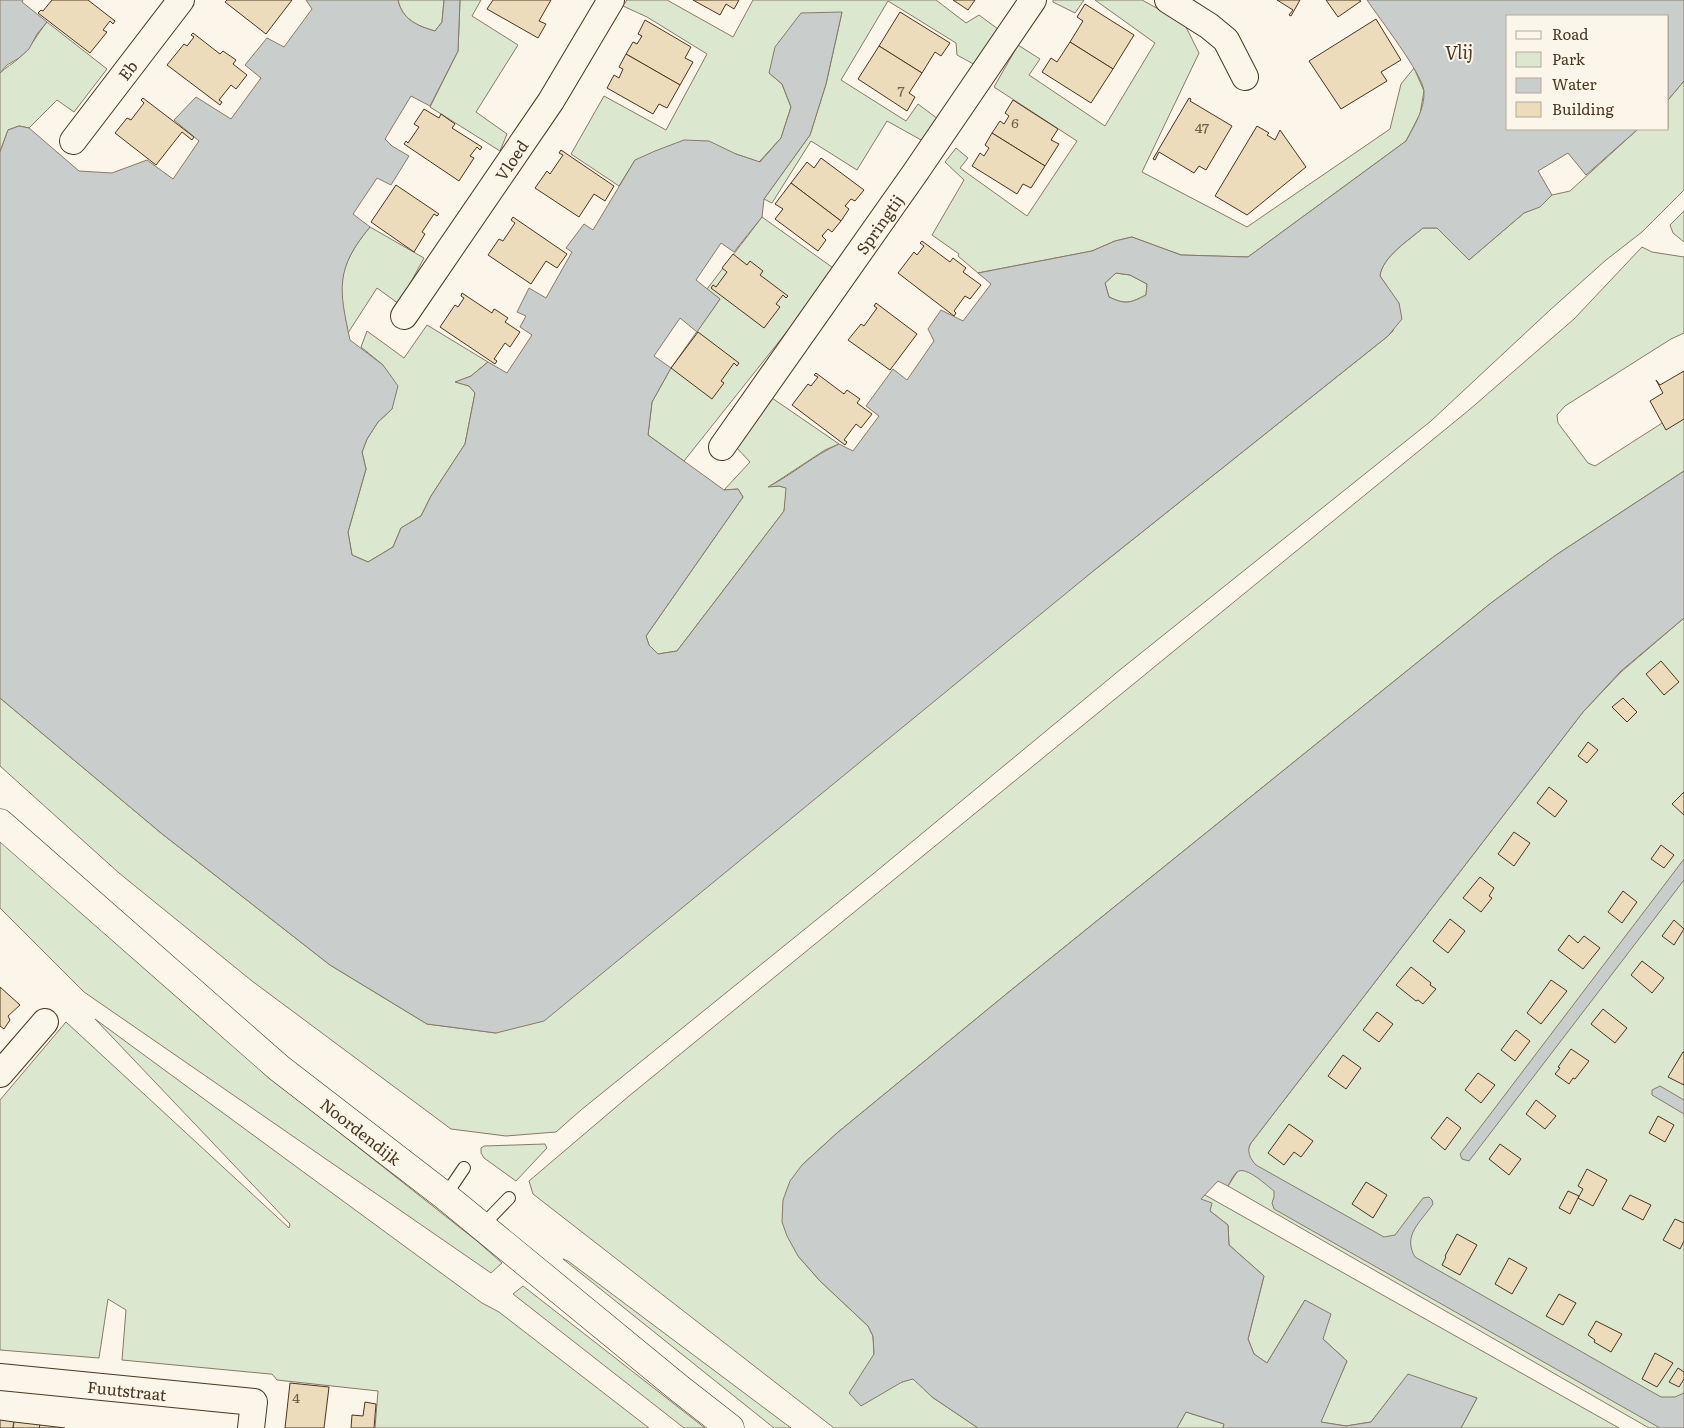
<svg xmlns="http://www.w3.org/2000/svg" width="1684" height="1428" font-family="Literata,serif">
  <style>
    .green { fill: #dce7d0; stroke: #887966 }
    .water { fill: #c9cecd; stroke: #887966; fill-rule: evenodd }
    .building { fill: #ecdcbc; stroke: #4a3520 }
    .lines { fill: none; stroke-linecap: round; stroke-linejoin: round }
    .service-casing { stroke: #4a3520; stroke-width: 14 }
    .minor-casing { stroke: #4a3520; stroke-width: 28 }
    .tertiary-casing { stroke: #4a3520; stroke-width: 29 }
    .service { stroke: #fbf6e9; stroke-width: 12 }
    .minor { stroke: #fbf6e9; stroke-width: 26 }
    .tertiary { stroke: #fbf6e9; stroke-width: 28 }
    .labels { text-anchor: middle; dominant-baseline: central; stroke-width: 4; stroke-linejoin: round; paint-order: stroke }
    .number-label { font-size: 14px; fill: #725f47 }
    .street-label { font-size: 16px; fill: #4a3520; stroke: #fbf6e9 }
    .water-label { font-size: 18px; font-style: italic; fill: #4a3520; stroke: #fbf6e9 }
  </style>
  <rect width="100%" height="100%" fill="#fbf6e9"/>
  <!-- green -->
  <g class="green">
    <path d="M398 0H444L442 22 435 31C417 26 402 19 398 0Z"/>
    <path d="M460 0H481L472 16 518 45 476 112 507 134 500 151 430 107 458 51Z"/>
    <path d="M627 0H667L733 37 753 0H936L966 23 979 15 998 29 977 66 957 55 956 43 888 1 841 80 906 121 918 104 938 119 923 141 887 121 857 170 811 141 772 203 764 199 810 135 826 84 842 12 769 73 782 84 791 107 781 138 759 162 736 154 635 160 619 186 571 154 604 96 666 130 707 54 647 17 623 6Z"/>
    <path d="M1053 0H1084L1075 13 1053 2Z"/>
    <path d="M1095 0H1142L1184 23 1199 53 1142 172 1247 227 1390 129 1401 84 1414 68 1424 91 1420 114 1406 141 1248 257 1181 255 1132 237 1115 241 1092 251 978 273 958 256 959 254 932 235 964 180 945 162 956 148 968 158 960 168 1027 216 1077 141 994 87 1018 45 1040 59 1029 75 1105 126 1155 43Z"/>
    <path d="M47 22 107 69 74 112 57 100 29 128 19 126 8 130 0 152V73C6 67 13 64 19 58 31 48 37 34 47 22Z"/>
    <path d="M1684 81V190L1642 232 1606 260 1550 310 1431 421 1121 669 873 874 581 1110 556 1132 506 1136 451 1129 252 981 119 873 0 766V698L161 833 330 965 427 1024 496 1033 1097 568 1388 336 1393 331 1399 304 1380 276C1382 257 1409 240 1423 228H1437L1469 260 1524 213 1540 206 1552 195 1570 191 1638 129H1668V100Z"/>
    <path d="M1684 211V242L1673 233 1670 225Z"/>
    <path d="M762 217 836 270 684 461 648 435 652 402 671 368 720 299 707 289Z"/>
    <path d="M370 227 424 258 399 304 377 288 348 333C346 320 341 307 341 294 340 268 354 246 370 227Z"/>
    <path d="M1642 247 1652 252 1684 257V333L1671 339 1565 406 1557 415 1558 423 1588 463 1595 466 1684 409V471L1556 555 1491 603 1010 991 837 1133 802 1165 798 1256 820 1281 868 1326 873 1336 874 1354 902 1382 913 1378 932 1397 978 1428H834L533 1194 529 1181 629 1096 1469 410 1574 319Z"/>
    <path d="M1116 273 1130 275 1147 284 1146 295C1130 303 1126 305 1109 297L1105 283Z"/>
    <path d="M427 325 488 362 471 376 456 382 469 386 475 393 465 444 431 496 421 516 401 528 393 547 368 562 352 555 348 532 366 469 362 452 367 439 378 422 392 409 383 365 361 347 367 331 404 358Z"/>
    <path d="M772 398 839 444 825 450 770 486H779L787 488 784 511 677 651 658 654 649 645 646 636 743 497 738 489 724 490 750 462 735 446Z"/>
    <path d="M1684 618V1428H1649L1228 1186 1237 1172 1251 1143 1583 712 1621 672Z"/>
    <path d="M0 840 231 1044 311 1110 477 1241 502 1263 491 1273 84 992 0 908Z"/>
    <path d="M95 1019 482 1303 499 1312 649 1428H375L378 1391 277 1380 272 1374H270L122 1360 126 1310 108 1299 99 1358 0 1350V1100L66 1022 289 1228 290 1224Z"/>
    <path d="M545 1144 547 1148 516 1181 484 1158 481 1153V1148L484 1146Z"/>
    <path d="M1205 1195 1619 1428H1461L1477 1398 1408 1375 1371 1422 1346 1426 1320 1422 1347 1361 1323 1339 1305 1300 1267 1363 1254 1354 1248 1339 1264 1276 1229 1245 1228 1225 1210 1211 1201 1199Z"/>
    <path d="M563 1259 568 1261 791 1428H774Z"/>
    <path d="M523 1286 705 1428H684L513 1294Z"/>
    <path d="M1186 1412 1224 1424 1223 1428H1177Z"/>
  </g>
  <!-- water -->
  <g class="water">
    <path d="M0 0H23L22 2 47 22 37 34 29 49 19 58 7 65 0 73Z"/>
    <path d="M306 0H398C402 19 417 26 435 31L442 22 444 0H460L458 51 430 106 411 96 385 139 392 146 409 156 391 185 377 178 353 214 370 227C335 269 339 289 350 340L383 365 398 386 392 409 378 422 367 439 362 452 366 469 348 532 352 555 368 562 393 547 401 528 421 516 431 496 465 444 475 393 469 386 455 382 471 376 488 362 507 373 532 335 520 327 526 316 517 312 529 288 546 298 572 252 566 248 584 224 593 230 635 160 655 151 684 140 709 141 736 154 760 162 781 138 791 107 782 84 769 73 775 47 801 13 842 12 826 84 810 135 764 199 762 217 734 252 721 243 696 280 720 299 697 332 680 318 654 356 671 368 652 402 648 435 724 490 738 489 743 497 646 636 649 645 658 654 677 651 784 511 786 488 779 486 768 487C793 474 814 455 839 444L853 451 879 416 866 406 893 369 907 380 934 341 928 329 941 310 963 321 991 284 978 273 1092 251 1115 241 1132 237 1181 255 1248 257 1406 141C1414 126 1425 109 1424 91 1422 73 1379 18 1367 0H1684V81L1668 100V16H1508V129H1638L1586 175 1568 153 1538 171 1552 195 1540 207 1524 213 1469 260 1437 228H1423C1409 240 1382 257 1380 276L1399 303 1402 319 1388 336 1097 568 544 1021 496 1033 427 1024 330 965 161 833 0 698V152L8 130 19 126 29 128 79 171 112 173 147 160 173 179 199 141 174 120 196 97 231 119 261 78 245 65 267 38 284 47 312 9ZM1116 273 1130 275 1147 284 1146 295C1130 303 1126 305 1109 297L1105 283Z"/>
    <path d="M1684 471V618L1621 671 1583 712 1251 1143C1246 1150 1250 1159 1256 1165L1384 1237 1395 1235 1423 1198 1429 1197 1432 1200 1433 1204C1421 1222 1402 1235 1415 1257L1661 1397H1675L1684 1393V1428H1660L1274 1209 1272 1203 1274 1197V1191C1267 1186 1246 1165 1237 1172 1233 1176 1230 1182 1228 1186L1218 1181 1201 1199 1212 1203 1210 1211 1228 1225 1229 1245 1264 1276 1248 1339 1254 1354 1267 1363 1305 1300 1331 1314 1323 1339 1347 1361 1321 1422 1346 1426 1371 1422 1408 1374 1477 1398 1461 1428H1223L1224 1424 1186 1412 1177 1428H978L932 1397 913 1379 902 1382 861 1406 849 1393 874 1354 873 1336 868 1326 820 1281 798 1256 787 1236 782 1222 783 1200 790 1181 802 1165 837 1133 1010 991 1491 603 1556 555Z"/>
    <path d="M1684 859V880L1469 1161 1462 1159 1460 1154Z"/>
    <path d="M1660 1086 1684 1100V1114L1652 1095V1090Z"/>
  </g>
  <!-- building -->
  <g class="building">
    <path d="M52 0H88L115 21 113 24 110 21 103 30 107 32 90 53 38 13 41 10 43 11Z"/>
    <path d="M227 0H292L266 34 225 2Z"/>
    <path d="M493 0H551L539 21 546 24 538 38 487 9Z"/>
    <path d="M693 0H739L734 9 726 4 720 15Z"/>
    <path d="M953 0H975L968 10Z"/>
    <path d="M1277 0H1300L1291 16 1289 15 1293 10Z"/>
    <path d="M1326 0H1359L1361 1 1338 17Z"/>
    <path d="M1085 4 1134 35 1113 69 1070 42 1083 21 1077 17Z"/>
    <path d="M900 12 950 43 941 56 935 52 922 73 879 46Z"/>
    <path d="M1376 19 1401 60 1381 72 1387 81 1341 109 1309 61Z"/>
    <path d="M645 20 691 47 685 58 693 62 680 85 626 54 633 42 637 44 642 36 638 34Z"/>
    <path d="M193 33 220 54 223 51 236 60 233 64 247 75 236 89 231 85 219 100 222 102 220 105 167 65 184 44 187 46 194 37 191 35Z"/>
    <path d="M1070 42 1113 69 1091 103 1042 72 1051 58 1057 62Z"/>
    <path d="M879 46 922 73 909 93 915 97 907 111 858 79Z"/>
    <path d="M626 54 680 85 667 108 659 104 653 114 607 88 614 75 619 78 623 69 619 67Z"/>
    <path d="M143 98 194 137 192 140 182 132 156 165 115 133 127 118 131 120 144 103 141 100Z"/>
    <path d="M1189 98 1191 99 1190 101 1232 126 1206 170 1199 166 1194 173 1159 152 1155 160 1153 159Z"/>
    <path d="M1013 100 1058 129 1051 140 1059 144 1045 166 992 133 1000 121 1004 124 1009 116 1005 113Z"/>
    <path d="M424 109 439 118 441 114 455 124 452 128 482 147 480 150 477 147 470 156 474 158 459 181 404 144 406 141 408 143 419 127 414 124Z"/>
    <path d="M1257 126 1269 133 1267 135 1275 140 1280 130 1306 167 1247 215 1215 196Z"/>
    <path d="M992 133 1045 166 1031 188 1023 184 1017 194 972 166 980 153 984 156 989 148 985 145Z"/>
    <path d="M561 150 614 186 605 201 594 194 579 217 535 188 547 171 550 174 563 155 559 153Z"/>
    <path d="M821 158 864 190 855 201 851 199 845 206 849 209 841 221 791 183 807 162 814 168Z"/>
    <path d="M791 183 841 221 832 232 828 229 822 236 826 240 818 251 775 219 783 209 775 204Z"/>
    <path d="M396 185 439 214 437 216 434 214 422 232 425 234 414 252 371 222Z"/>
    <path d="M513 217 567 254 557 268 546 261 531 284 488 255 499 239 503 241 515 223 511 220Z"/>
    <path d="M922 241 950 262 953 258 966 268 963 272 981 285 970 299 965 296 954 311 956 313 954 316 898 273 914 252 917 255 924 246 920 243Z"/>
    <path d="M733 254 747 265 750 261 763 271 760 275 788 296 786 298 783 295 776 304 780 307 764 328 711 288 713 285 716 287 727 272 722 268Z"/>
    <path d="M462 293 492 313 494 309 496 310 508 318 505 322 520 332 510 347 505 343 494 359 497 361 495 364 440 327 455 305 458 307 464 298 461 296Z"/>
    <path d="M876 303 917 334 890 370 848 340 861 324 864 326 877 308 874 306Z"/>
    <path d="M698 332 739 363 737 366 734 363 721 381 724 383 712 399 671 368Z"/>
    <path d="M1684 371V419L1666 430 1650 401 1663 393 1656 380 1660 385Z"/>
    <path d="M816 373 844 394 847 390 860 399 857 403 872 414 861 428 856 424 844 440 847 442 845 445 792 405 808 384 811 386 818 377 814 375Z"/>
    <path d="M1661 661 1679 682 1664 695 1646 674Z"/>
    <path d="M1623 698 1637 712 1627 722 1612 707Z"/>
    <path d="M1588 742 1598 750 1587 763 1578 756Z"/>
    <path d="M1549 787 1567 801 1555 817 1537 803Z"/>
    <path d="M1684 792V815L1672 804Z"/>
    <path d="M1514 832 1530 843 1514 866 1498 854Z"/>
    <path d="M1661 845 1674 855 1664 868 1651 859Z"/>
    <path d="M1480 877 1494 888 1489 896 1492 898 1481 912 1463 898Z"/>
    <path d="M1623 891 1637 902 1622 923 1608 912Z"/>
    <path d="M1450 919 1465 931 1448 953 1433 941Z"/>
    <path d="M1674 920 1684 929 1674 945 1662 936Z"/>
    <path d="M1569 935 1578 943 1584 936 1600 948 1583 969 1558 950Z"/>
    <path d="M1642 961 1664 978 1652 993 1631 975Z"/>
    <path d="M1411 967 1431 983 1430 985 1436 989 1423 1004 1418 1000 1416 1001 1396 985Z"/>
    <path d="M1551 980 1567 991 1541 1024 1527 1013Z"/>
    <path d="M0 987 20 1005 8 1016 10 1020 4 1029 0 1026Z"/>
    <path d="M1603 1009 1627 1028 1615 1043 1591 1024Z"/>
    <path d="M1377 1012 1393 1024 1379 1042 1363 1030Z"/>
    <path d="M1516 1030 1530 1041 1515 1061 1501 1050Z"/>
    <path d="M1571 1049 1589 1061 1575 1079 1573 1078 1569 1084 1555 1074 1560 1068 1558 1067Z"/>
    <path d="M1683 1052H1684V1085L1668 1077Z"/>
    <path d="M1343 1055 1361 1068 1346 1089 1328 1076Z"/>
    <path d="M1478 1073 1495 1085 1481 1103 1465 1090Z"/>
    <path d="M1536 1100 1556 1116 1545 1129 1526 1114Z"/>
    <path d="M1658 1116 1674 1125 1665 1142 1649 1133Z"/>
    <path d="M1447 1117 1461 1128 1445 1150 1431 1138Z"/>
    <path d="M1289 1124 1313 1141 1301 1157 1294 1152 1284 1165 1268 1153Z"/>
    <path d="M1500 1144 1521 1159 1509 1175 1489 1159Z"/>
    <path d="M1587 1169 1607 1180 1593 1206 1578 1198 1583 1189 1578 1186Z"/>
    <path d="M1366 1182 1387 1195 1373 1218 1352 1204Z"/>
    <path d="M1568 1191 1579 1196 1570 1214 1559 1208Z"/>
    <path d="M1630 1195 1651 1205 1643 1220 1622 1209Z"/>
    <path d="M1675 1219 1684 1223V1241L1680 1249 1663 1240Z"/>
    <path d="M1457 1234 1477 1245 1460 1275 1442 1265 1446 1257 1445 1256Z"/>
    <path d="M1509 1258 1527 1268 1512 1294 1495 1284Z"/>
    <path d="M1559 1294 1576 1303 1563 1325 1546 1316Z"/>
    <path d="M1596 1321 1622 1334 1611 1352 1594 1342 1595 1340 1588 1335Z"/>
    <path d="M1655 1353 1673 1363 1657 1387 1642 1379Z"/>
    <path d="M1678 1368 1684 1372V1379L1679 1387 1669 1382Z"/>
    <path d="M290 1383 329 1387 324 1428H285Z"/>
    <path d="M365 1402 376 1404 374 1428H351L352 1415 363 1416Z"/>
    <path d="M0 1420 14 1422 13 1428H0Z"/>
    <path d="M14 1422 40 1425 39 1428H13Z"/>
    <path d="M40 1425 65 1428H39Z"/>
  </g>
  <g class="lines">
    <!-- service casing -->
    <g class="service-casing">
      <g id="service">
        <path d="M445 1196 464 1168"/>
        <path d="M482 1226 509 1198"/>
      </g>
    </g>
    <!-- minor casing -->
    <g class="minor-casing">
      <g id="minor">
        <path d="M1168 0 1209 26 1226 40 1245 77"/>
        <path d="M73 141 181 0"/>
        <path d="M404 316 551 101 611 0"/>
        <path d="M722 447 915 173 1033 0"/>
        <path d="M0 1074 45 1022"/>
        <path d="M0 1377 254 1402 251 1428"/>
      </g>
    </g>
    <!-- tertiary casing -->
    <g class="tertiary-casing">
      <path id="tertiary" d="M0 823 279 1068 445 1196 680 1389 730 1428"/>
    </g>
    <!-- service -->
    <use href="#service" class="service"/>
    <!-- minor -->
    <use href="#minor" class="minor"/>
    <!-- tertiary -->
    <use href="#tertiary" class="tertiary"/>
  </g>
  <g class="labels">
    <!-- number labels -->
    <g class="number-label">
      <text x="901" y="90">7</text>
      <text x="1015" y="122">6</text>
      <text x="1202" y="127">47</text>
      <text x="296" y="1397">4</text>
    </g>
    <!-- street labels -->
    <g class="street-label">
      <text transform="translate(127 70) rotate(-53)">Eb</text>
      <text transform="translate(511 160) rotate(-56)">Vloed</text>
      <text transform="translate(879 224) rotate(-55)">Springtij</text>
      <text transform="translate(361 1131) rotate(38)">Noordendijk</text>
      <text transform="translate(127 1390) rotate(6)">Fuutstraat</text>
    </g>
    <!-- water labels -->
    <g class="water-label">
      <text x="1459" y="51">Vlij</text>
    </g>
  </g>
  <!-- legend -->
  <rect x="1506" y="15" width="162" height="115" fill="#fbf6e9" stroke="#b4a999"/>
  <rect x="1516" y="31" width="25" height="8" fill="#fbf6e9" stroke="#b4a999"/>
  <text x="1552" y="40" font-size="15" fill="#4a3520">Road</text>
  <rect x="1516" y="52" width="25" height="15" fill="#dce7d0" stroke="#b4a999"/>
  <text x="1552" y="65" font-size="15" fill="#4a3520">Park</text>
  <rect x="1516" y="78" width="25" height="15" fill="#c9cecd" stroke="#b4a999"/>
  <text x="1552" y="90" font-size="15" fill="#4a3520">Water</text>
  <rect x="1516" y="102" width="25" height="15" fill="#ecdcbc" stroke="#b4a999"/>
  <text x="1552" y="115" font-size="15" fill="#4a3520">Building</text>
</svg>
